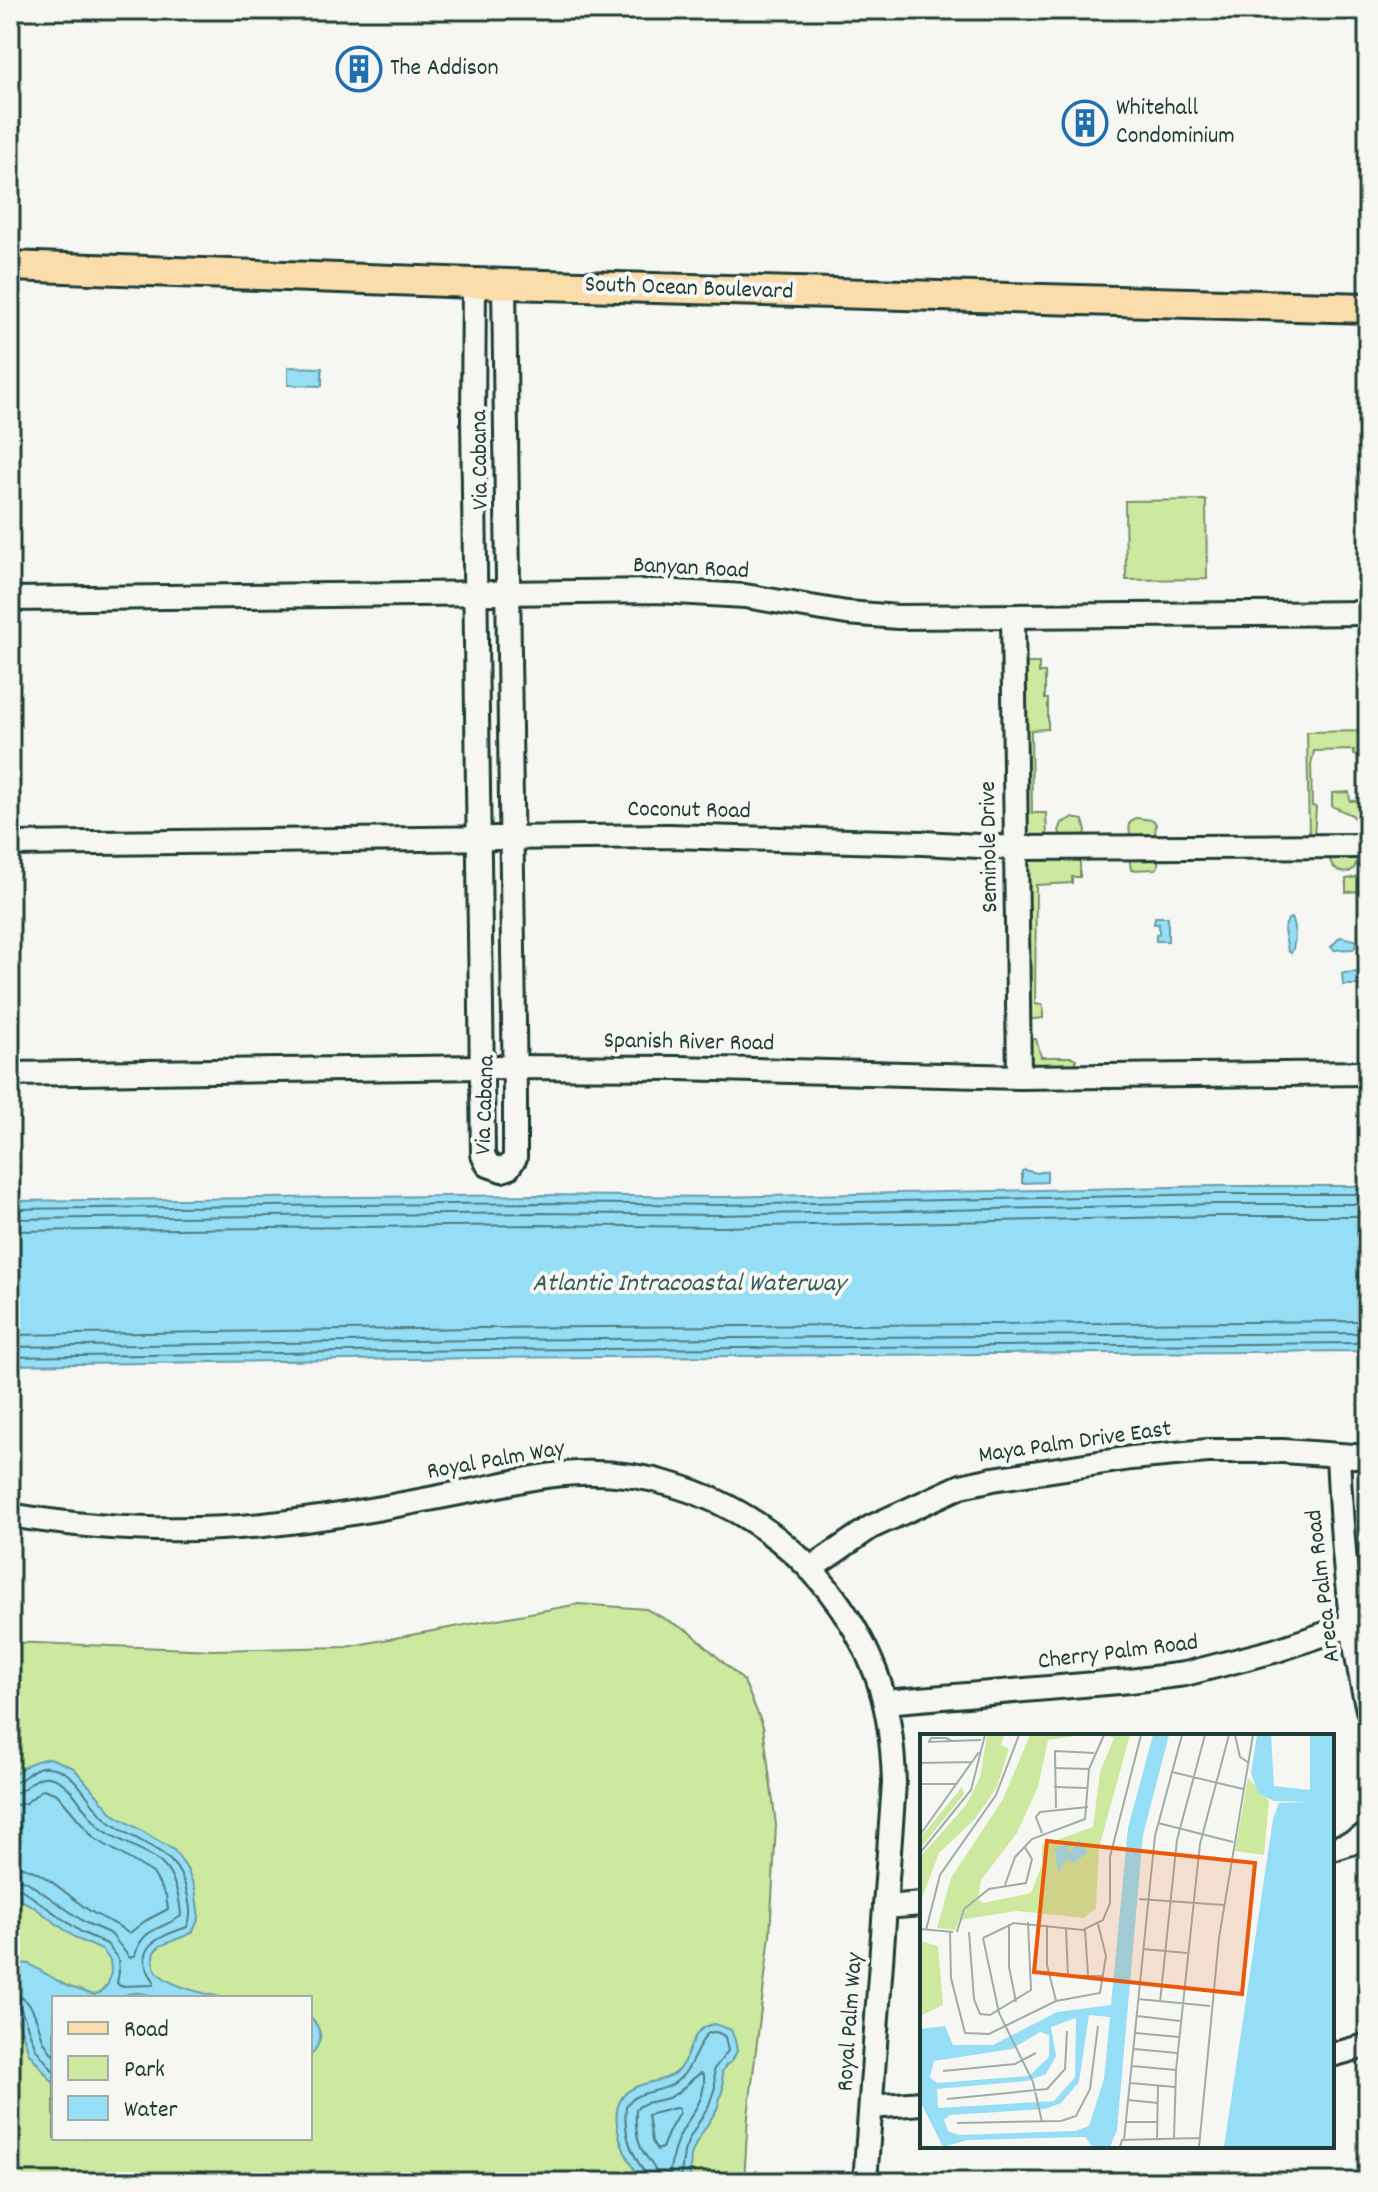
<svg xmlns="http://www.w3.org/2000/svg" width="1378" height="2192" font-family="Dekko,sans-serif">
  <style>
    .green { fill: #cde89f; stroke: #76926a; stroke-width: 2; fill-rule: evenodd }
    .water { fill: #95def6; stroke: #669ea8; stroke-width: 2 }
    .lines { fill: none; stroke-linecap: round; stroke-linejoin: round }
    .shore { stroke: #4e7d82; stroke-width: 2 }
    .minor-casing { stroke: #1f3d34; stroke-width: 28 }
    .major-casing { stroke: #1f3d34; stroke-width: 34 }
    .minor { stroke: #f6f6f2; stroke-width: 22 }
    .major { stroke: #fbddab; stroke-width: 28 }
    .labels { text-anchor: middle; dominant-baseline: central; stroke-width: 8; stroke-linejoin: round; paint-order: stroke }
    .poi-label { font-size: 24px; fill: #1f3d34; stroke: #f6f6f2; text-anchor: start }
    .street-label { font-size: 24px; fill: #1f3d34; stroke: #f6f6f2 }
    .water-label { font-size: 26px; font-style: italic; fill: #375d5b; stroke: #f6f6f2 }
    .inset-road { fill: none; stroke: #a0aca6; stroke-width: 2 }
    .view { fill: #e8590c; fill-opacity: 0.15; stroke: #e8590c; stroke-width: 4 }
    .inset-edge { fill: none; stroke: #1f3d34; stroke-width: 4 }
  </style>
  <rect width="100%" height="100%" fill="#f6f6f2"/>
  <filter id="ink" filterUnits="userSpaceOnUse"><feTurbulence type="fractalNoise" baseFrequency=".0125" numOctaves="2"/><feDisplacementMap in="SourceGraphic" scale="16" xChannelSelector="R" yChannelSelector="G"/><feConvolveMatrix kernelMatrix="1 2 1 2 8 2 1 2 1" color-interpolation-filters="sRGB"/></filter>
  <g filter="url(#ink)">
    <!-- green -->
    <g class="green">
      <path d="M1206 500 1207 579 1126 580 1125 501Z"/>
      <path d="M1026 663H1039V673H1045V699H1048V729L1031 730 1032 813H1046L1047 837H1030L1026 833 1022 665Z"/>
      <path d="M1368 731V835L1352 815 1332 806V793L1349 792 1350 801 1368 800 1367 755H1354V750L1314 751 1311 765 1312 806 1316 807 1314 836H1309L1307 732Z"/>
      <path d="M1072 818 1083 820 1086 831 1085 837H1062L1059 831 1062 823Z"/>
      <path d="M1135 818 1153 820 1156 824 1155 834 1130 835 1129 824Z"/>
      <path d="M1329 852 1357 854C1360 879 1329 879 1329 852Z"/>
      <path d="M1129 855H1158V867L1155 869 1131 870Z"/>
      <path d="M1030 857H1080V877H1072V883L1036 885 1035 1004 1043 1005V1018L1026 1020 1025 864Z"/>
      <path d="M1362 873 1367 875V891L1346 892V879L1357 877Z"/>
      <path d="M1031 1039H1036L1041 1057H1072L1076 1059V1065L1070 1069H1038L1028 1058 1029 1042Z"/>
      <path d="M579 1604 646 1609 690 1632 744 1681 763 1726 776 1825 770 1935 748 2116 744 2182H10V1642L215 1650 346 1647ZM54 1998H310V2138H54Z"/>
    </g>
    <!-- water -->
    <g class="water">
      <path d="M288 367 322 368V386L288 385Z"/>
      <path d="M1155 917H1168V941H1156V935L1159 934V924H1154Z"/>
      <path d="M1291 918C1296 929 1296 943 1291 953L1288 951 1284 930 1288 919Z"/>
      <path d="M1340 937 1355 940 1356 946 1353 949 1334 950 1331 947Z"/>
      <path d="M1361 972V977L1365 976V985H1343L1342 973Z"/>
      <path d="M1025 1170 1037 1173 1047 1171V1182L1022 1183V1171Z"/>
      <path d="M1216 1186H1368V1351L480 1358 10 1365V1201L538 1195 721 1197Z"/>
      <path d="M50 1758 74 1768 113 1814 174 1850 187 1869 195 1888 199 1918 192 1933 160 1946 154 1952C153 1957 152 1961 154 1966 159 1985 207 1994 224 1998H156C143 1991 129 1992 117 1998H54V2084L29 2053 19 2023 10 2006V1962L29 1964 67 1986 94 1995 100 1993 108 1984 111 1972 110 1960 102 1950 77 1939 34 1907 10 1894V1779C22 1766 32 1761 50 1758Z"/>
      <path d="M310 2016C324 2032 323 2040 310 2057Z"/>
      <path d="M715 2024 731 2030 735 2040 737 2051 732 2061 726 2065 722 2072 723 2088 717 2109 696 2143 691 2155 690 2175 686 2182H643C624 2159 597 2101 638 2086 653 2080 666 2082 678 2070 693 2054 689 2027 715 2024Z"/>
    </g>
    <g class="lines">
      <!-- shore -->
      <g class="shore">
        <path d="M10 1209 538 1203 721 1205 1216 1194H1368"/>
        <path d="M10 1219 538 1213 721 1215 1216 1204H1368"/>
        <path d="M10 1231 538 1225 721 1227 1216 1216H1368"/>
        <path d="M10 1335 480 1328 1368 1321"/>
        <path d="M10 1347 480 1340 1368 1333"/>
        <path d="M10 1357 480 1350 1368 1343"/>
        <path d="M10 1784C25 1782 31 1765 48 1767 77 1769 87 1802 106 1819 138 1847 179 1845 188 1897 190 1908 192 1916 187 1927 159 1937 129 1947 154 1981L153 1985 120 1986 117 1983 119 1972 118 1959 107 1944 81 1932 21 1889 10 1887"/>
        <path d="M10 1794C27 1793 33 1774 49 1777 74 1782 83 1814 102 1829 119 1842 146 1849 162 1864 175 1876 180 1899 181 1916 161 1930 141 1928 135 1956L130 1958 111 1934 86 1923 26 1881 10 1877"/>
        <path d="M10 1806 26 1803 43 1789 57 1794 94 1838 153 1873 166 1896 168 1909 145 1921 131 1932 128 1933C117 1923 103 1919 90 1911 66 1895 41 1866 10 1865"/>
        <path d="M10 1994C34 1996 36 2021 43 2039 46 2046 50 2051 54 2056"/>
        <path d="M10 2004 16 2005 21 2009 36 2049 54 2072"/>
        <path d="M675 2108 679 2109V2113L669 2131 662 2148 657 2150 652 2141 648 2115Z"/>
        <path d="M648 2182C647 2173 640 2167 636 2158 627 2143 624 2123 626 2106 638 2089 657 2094 673 2084 691 2072 694 2052 706 2035 712 2030 720 2032 725 2037L728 2051 714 2069 715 2087 709 2105 689 2139 684 2152 680 2182"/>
        <path d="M658 2182C658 2168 647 2160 641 2148 636 2136 635 2122 636 2109 646 2100 656 2102 668 2098 682 2093 690 2079 701 2073L704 2076C706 2099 691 2114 681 2133 673 2147 670 2166 669 2182"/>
      </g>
      <!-- minor casing -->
      <g class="minor-casing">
        <g id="minor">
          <path d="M474 283 473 419 483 1155 488 1165 502 1170 508 1168 515 1158V1098L504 284"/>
          <path d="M10 599 658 591 745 596 847 613 898 617 1368 613"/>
          <path d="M1013 617 1019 1077"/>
          <path d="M10 844 668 836 923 843 1016 848 1368 846"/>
          <path d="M10 1074 482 1067 678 1068 1019 1077 1368 1073"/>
          <path d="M1338 1455C1342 1541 1348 1626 1368 1710"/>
          <path d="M10 1515C99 1530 191 1534 281 1523 343 1516 404 1504 465 1492 503 1485 541 1474 579 1473 710 1469 827 1549 875 1671 889 1707 893 1745 894 1783L865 2182"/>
          <path d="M810 1569 871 1527 961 1486 993 1479 1131 1458 1208 1451H1283L1368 1457"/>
          <path d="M885 1702 1130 1681 1185 1674 1274 1651 1352 1625"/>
          <path d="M1332 1849 1351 1843 1368 1834"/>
          <path d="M885 1907 922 1904"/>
          <path d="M1332 2055 1368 2045"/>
          <path d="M871 2107 922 2103"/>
        </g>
      </g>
      <!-- major casing -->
      <g class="major-casing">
        <path id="major" d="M10 266 474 283 1368 308"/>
      </g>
      <!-- minor -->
      <use href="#minor" class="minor"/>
      <!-- major -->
      <use href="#major" class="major"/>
    </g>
  </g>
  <!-- icons -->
  <defs>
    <g id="building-ring" transform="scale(2.3)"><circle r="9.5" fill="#f6f6f2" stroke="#1f6fb2" stroke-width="1.5"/><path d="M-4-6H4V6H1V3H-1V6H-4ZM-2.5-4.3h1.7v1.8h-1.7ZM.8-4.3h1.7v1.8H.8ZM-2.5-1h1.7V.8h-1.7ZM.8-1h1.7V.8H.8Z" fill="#1f6fb2"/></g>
  </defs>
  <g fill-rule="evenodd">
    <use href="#building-ring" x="359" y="69"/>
    <use href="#building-ring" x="1085" y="123"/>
  </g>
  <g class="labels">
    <!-- poi labels -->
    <g class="poi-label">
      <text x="390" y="69">The Addison</text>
      <text x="1116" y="109">Whitehall<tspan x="1116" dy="28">Condominium</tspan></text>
    </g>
    <!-- street labels -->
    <g class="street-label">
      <text transform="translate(689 289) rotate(2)">South Ocean Boulevard</text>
      <text transform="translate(481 460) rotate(-91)">Via Cabana</text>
      <text transform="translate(691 569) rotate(3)">Banyan Road</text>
      <text transform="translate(689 811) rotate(1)">Coconut Road</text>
      <text transform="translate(990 847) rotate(-91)">Seminole Drive</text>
      <text transform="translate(689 1043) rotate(1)">Spanish River Road</text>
      <text transform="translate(486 1105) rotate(-88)">Via Cabana</text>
      <text transform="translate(1075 1443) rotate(-8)">Maya Palm Drive East</text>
      <text transform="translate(496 1461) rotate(-10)">Royal Palm Way</text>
      <text transform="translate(1324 1586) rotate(-97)">Areca Palm Road</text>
      <text transform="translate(1118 1653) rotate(-7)">Cherry Palm Road</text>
      <text transform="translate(851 2022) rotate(-86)">Royal Palm Way</text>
    </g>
    <!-- water labels -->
    <g class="water-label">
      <text x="689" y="1284">Atlantic Intracoastal Waterway</text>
    </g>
  </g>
  <!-- overview -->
  <g transform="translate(920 1734)">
    <rect width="414" height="414" fill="#f6f6f2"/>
    <path d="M67 1H84L81 11 89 15 77 53 55 85 19 119 0 169V123L46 71 60 43ZM110 1H163L128 6 118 53 97 99 61 146 58 165 63 169 111 159 122 131V111L173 93 180 38 194 4 187 1H210L179 114 176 174 164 184 97 177 39 186 36 196 17 194 31 144 83 65ZM328 44 349 66 344 121 315 117ZM42 53 44 60 0 115V104ZM0 207 18 212 23 271 0 282Z" fill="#cde89f"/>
    <path d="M233 1H249L223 101 197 396 190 413H173L165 403 47 406 23 413 0 367V295L25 292 33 311H73L137 278 191 271 208 94ZM169 281 190 283 184 345 169 392 155 397 38 401 28 397 24 386 30 381 125 375 141 369 159 348ZM156 284 155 343 134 367 18 374 17 355 107 347 126 340 136 322 131 293ZM120 298 129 301V323L109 342 17 349 10 343 14 327 92 315ZM337 1H351L354 52 390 56V1H414V413H304L353 85 359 69 389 68 354 67 338 59 331 39ZM159 106 167 119 154 129 146 125 138 139 135 115 149 109 148 120Z" fill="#95def6" fill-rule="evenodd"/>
    <path class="inset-road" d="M315 1 320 23 329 29M26 4 32 7 9 8 11 4ZM32 7 61 6M0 29 52 28M134 34 169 35M252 38 323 55M0 50H36M134 53 168 54M136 74 135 17 174 19M238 89 313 108M122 99 116 83 120 78 168 73M0 101 59 18M0 119 51 56 65 1M85 151 95 123 112 105 165 85 169 35 184 1M219 165 304 171M89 190V233L96 268M127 191V231L136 267M146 194 148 242H184M0 195 33 198M6 196 20 141 76 61 99 1M165 196 168 241M30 198 31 244 45 299 69 300 136 267 180 259 186 222 178 190M37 198 44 175 69 155 106 149 112 125 104 112M49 198 54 265 60 280 70 281 111 256 108 188M63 204 94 189 163 196 183 186 190 169V123L221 1M63 204 79 279 113 348 122 388M223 215 267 219M218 265 290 272M240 268 257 106 285 1M217 282 260 287M215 299 259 303M214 315 257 319M212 332 256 336M23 337 95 330 116 319M210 349 255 353M27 365 127 355 145 335 147 297M208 366 238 369M206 388H237M37 389 141 387 156 382 170 355 178 292M254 404 256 336 280 110 309 1M237 405 238 352M204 406 235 102 262 1M200 413 202 406 279 404M279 413 299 204 333 1"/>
    <path class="view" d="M127 107 335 129 322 260 114 238Z"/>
    <rect width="414" height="414" class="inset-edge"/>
  </g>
  <!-- margin -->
  <rect width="1378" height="2192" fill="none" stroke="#f6f6f2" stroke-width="40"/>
  <rect x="20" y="20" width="1338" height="2152" fill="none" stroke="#1f3d34" stroke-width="3" filter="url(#ink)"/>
  <!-- legend -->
  <rect x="52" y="1996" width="260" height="144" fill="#f6f6f2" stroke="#a0aca6" stroke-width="2"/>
  <rect x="68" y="2022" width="40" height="12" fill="#fbddab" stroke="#a0aca6" stroke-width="2"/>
  <text x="124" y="2036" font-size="24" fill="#1f3d34">Road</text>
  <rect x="68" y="2056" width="40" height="24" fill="#cde89f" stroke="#a0aca6" stroke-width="2"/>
  <text x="124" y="2076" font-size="24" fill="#1f3d34">Park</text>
  <rect x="68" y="2096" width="40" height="24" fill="#95def6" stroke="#a0aca6" stroke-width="2"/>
  <text x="124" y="2116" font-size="24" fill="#1f3d34">Water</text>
</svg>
